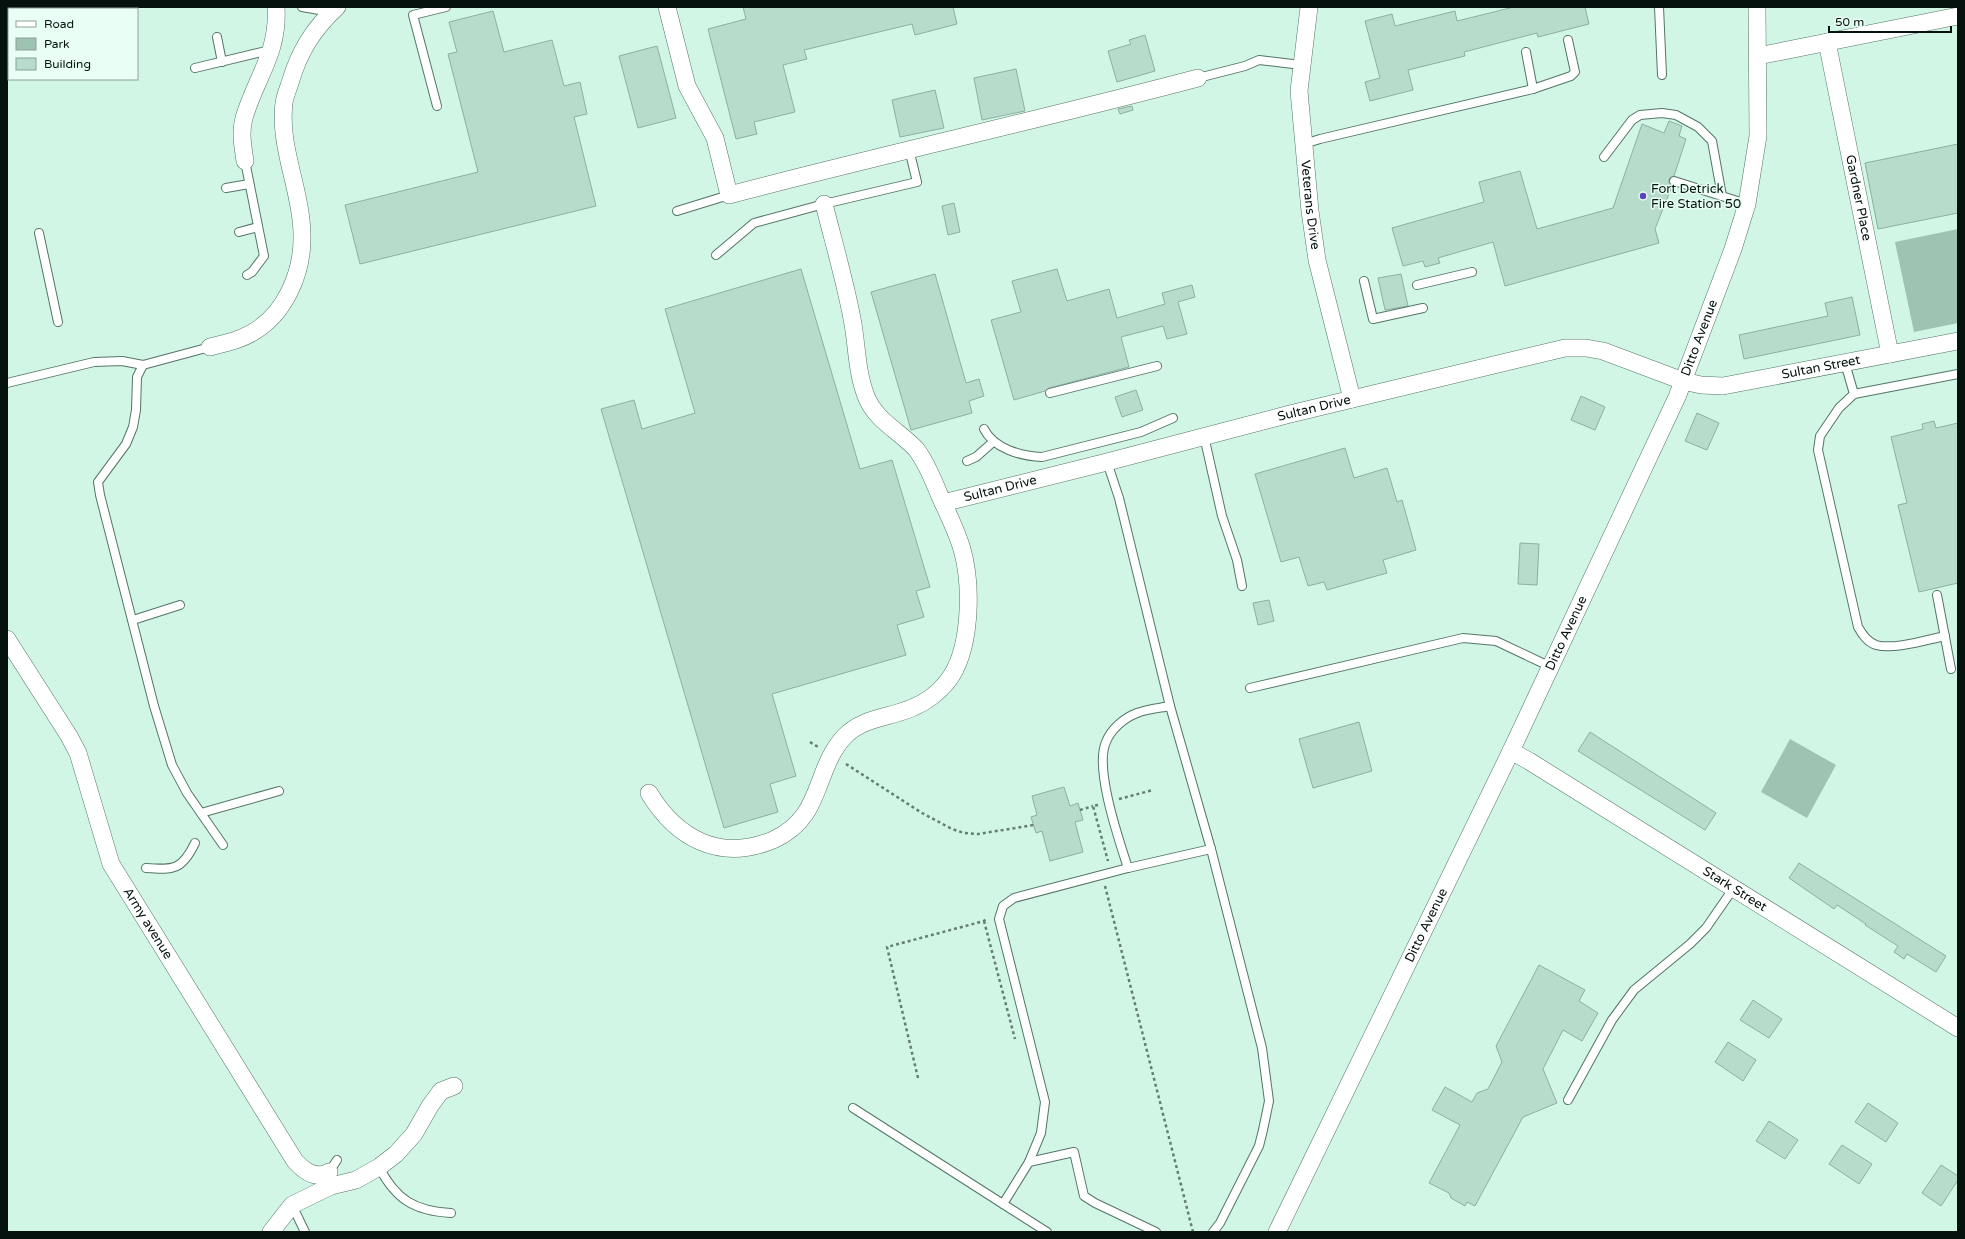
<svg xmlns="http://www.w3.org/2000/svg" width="1965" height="1239" font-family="'Varela Round',sans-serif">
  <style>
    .green { fill: #9ec3b3 }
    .building { fill: #b8dccc; stroke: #8db0a1 }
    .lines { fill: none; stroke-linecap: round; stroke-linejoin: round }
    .lane-casing { stroke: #547567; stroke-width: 10 }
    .street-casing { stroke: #547567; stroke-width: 18 }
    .path { stroke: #657e73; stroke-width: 2.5; stroke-dasharray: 3 3; stroke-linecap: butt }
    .lane { stroke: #fff; stroke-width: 8 }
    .street { stroke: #fff; stroke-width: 17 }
    .poi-dot { fill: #5d42ba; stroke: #e9fff5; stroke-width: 1.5 }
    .labels { text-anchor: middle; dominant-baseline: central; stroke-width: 3; stroke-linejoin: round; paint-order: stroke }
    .poi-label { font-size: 13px; fill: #05120d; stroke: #e9fff5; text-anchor: start }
    .street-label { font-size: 13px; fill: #05120d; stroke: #e9fff5 }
  </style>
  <rect width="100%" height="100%" fill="#d1f6e5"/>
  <!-- green -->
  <g class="green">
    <path d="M1958 229V323L1914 332 1895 242Z"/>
    <path d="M1790 739 1836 765 1807 818 1761 792Z"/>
  </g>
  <!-- building -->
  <g class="building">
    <path d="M743 7H953L957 24 915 35 912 24 804 50 807 59 783 65 795 112 754 122 757 134 736 139 708 29 746 19Z"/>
    <path d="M1514 7H1585L1589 24 1538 37 1537 33 1464 52 1465 56 1408 70 1413 90 1370 101 1365 82 1380 78 1365 21 1392 14 1395 26 1455 11 1457 21Z"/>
    <path d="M493 11 504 52 552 40 564 86 580 82 587 114 574 117 596 206 360 264 345 205 478 172 448 54 457 52 449 22Z"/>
    <path d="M1145 35 1155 71 1117 82 1108 51 1131 44 1129 40Z"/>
    <path d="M657 46 676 118 638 128 619 56Z"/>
    <path d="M1016 69 1025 111 982 120 974 78Z"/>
    <path d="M935 90 944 128 900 137 892 100Z"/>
    <path d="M1132 106 1133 110 1120 114 1118 109Z"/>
    <path d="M1669 121 1682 126 1679 136 1686 139 1674 176 1669 179V183L1672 186 1655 229 1659 243 1505 286 1493 242 1438 258 1440 263 1425 267 1423 261 1403 266 1392 228 1484 202 1479 182 1520 171 1537 229 1613 208 1642 124 1664 133Z"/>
    <path d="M1958 144V213L1878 229 1865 163Z"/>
    <path d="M954 203 960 232 948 235 942 206Z"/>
    <path d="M801 269 860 469 892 460 930 587 916 591 924 617 897 625 906 655 772 694 796 776 770 784 778 812 724 828 601 409 634 400 642 429 695 413 665 309Z"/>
    <path d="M1057 269 1067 301 1109 289 1117 318 1165 304 1162 293 1192 285 1195 297 1178 302 1187 334 1167 339 1163 326 1121 337 1129 367 1049 388 1045 391 1014 400 991 320 1021 312 1012 281Z"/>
    <path d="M935 274 966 383 979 379 984 396 969 401 972 413 911 430 871 292Z"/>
    <path d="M1401 274 1408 306 1385 310 1378 278Z"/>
    <path d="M1852 297 1860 335 1744 359 1739 335 1828 316 1825 303Z"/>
    <path d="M1136 390 1143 410 1122 417 1115 397Z"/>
    <path d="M1581 396 1605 407 1595 430 1571 420Z"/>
    <path d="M1697 413 1719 423 1707 450 1685 441Z"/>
    <path d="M1934 421 1936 428 1958 423V583L1919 592 1898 505 1907 503 1891 437 1923 429 1922 424Z"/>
    <path d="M1345 448 1354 478 1387 468 1397 502 1402 500 1416 550 1383 560 1387 573 1327 590 1324 582 1308 586 1299 557 1281 562 1255 474Z"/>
    <path d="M1520 543 1539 544 1537 585 1518 584Z"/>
    <path d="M1269 600 1274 621 1258 625 1253 603Z"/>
    <path d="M1359 722 1372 771 1313 788 1299 739Z"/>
    <path d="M1590 732 1716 813 1705 830 1578 751Z"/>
    <path d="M1064 787 1070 806 1078 803 1083 820 1075 822 1083 852 1050 861 1042 831 1036 833 1031 817 1037 815 1032 796Z"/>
    <path d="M1799 863 1946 956 1936 972 1907 954 1904 959 1894 952 1898 946 1865 925 1866 924 1837 905 1834 909 1789 878Z"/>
    <path d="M1539 965 1585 990 1579 1001 1598 1013 1582 1041 1563 1030 1543 1069 1557 1103 1523 1117 1475 1206 1467 1202 1465 1206 1451 1198 1449 1193 1429 1183 1460 1125 1432 1110 1445 1087 1472 1102 1477 1093 1488 1089 1502 1062 1496 1046Z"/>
    <path d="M1753 1000 1782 1019 1769 1038 1740 1020Z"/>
    <path d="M1728 1042 1756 1060 1743 1081 1715 1062Z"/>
    <path d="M1868 1103 1898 1123 1886 1142 1855 1122Z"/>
    <path d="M1769 1121 1798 1140 1785 1159 1756 1141Z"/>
    <path d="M1842 1145 1872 1164 1859 1184 1829 1164Z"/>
    <path d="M1941 1165 1958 1176V1180L1941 1206 1922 1193Z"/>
  </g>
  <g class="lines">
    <!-- lane casing -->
    <g class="lane-casing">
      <g id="lane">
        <path d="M302 7 331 12"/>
        <path d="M1659 7 1662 75"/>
        <path d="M217 37 222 62"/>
        <path d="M1526 52 1533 89"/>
        <path d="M195 68 270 50"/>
        <path d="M1198 78 1245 66 1259 60 1301 65"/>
        <path d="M437 106 413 15 446 7"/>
        <path d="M1304 144 1320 139 1533 89 1571 76 1575 72 1568 40"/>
        <path d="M1604 157 1632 120 1640 115 1662 113 1676 115 1698 127 1712 141 1722 196"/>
        <path d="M245 161 264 256 252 272 247 275"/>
        <path d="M1674 181 1747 204"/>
        <path d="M226 188 249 184"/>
        <path d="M677 211 729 195"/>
        <path d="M239 232 258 227"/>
        <path d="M39 233 58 322"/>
        <path d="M716 255 754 223 824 204 917 182 909 149"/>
        <path d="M1364 281 1373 319 1423 308"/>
        <path d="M1417 285 1472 272"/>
        <path d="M1845 363 1854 394"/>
        <path d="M143 365 137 377 136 410 133 427 126 444 98 482 100 495 154 706 172 765 187 793 223 845"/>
        <path d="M7 383 94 362 122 361 143 365 210 347"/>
        <path d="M1050 393 1157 366"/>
        <path d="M984 429C994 449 1021 456 1042 457L1141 432 1173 418"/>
        <path d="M1204 436 1222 516 1237 560 1242 586"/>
        <path d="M967 461 976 457 993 442"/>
        <path d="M1107 462 1119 498 1170 706 1211 849 1262 1048 1269 1101 1263 1130 1259 1146 1220 1223 1213 1232"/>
        <path d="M1937 595 1951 669"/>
        <path d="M133 620 180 605"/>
        <path d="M1945 636C1926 640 1894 650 1876 645 1867 642 1862 634 1858 627L1818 450 1820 436 1839 408 1854 394 1958 374"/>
        <path d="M1250 688 1463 638 1496 641 1551 667"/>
        <path d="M201 813 279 791"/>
        <path d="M146 868C174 870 182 870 195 843"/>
        <path d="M1128 868C1119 840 1094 768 1106 742 1111 729 1124 718 1137 713 1147 709 1160 708 1170 706"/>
        <path d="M1568 1100 1612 1020 1634 990 1690 944 1706 928 1733 889"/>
        <path d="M853 1108 1003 1204"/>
        <path d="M1029 1162 1041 1133 1045 1102 999 919 1003 906 1014 898 1128 868 1211 849"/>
        <path d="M379 1167C396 1200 415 1211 451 1213"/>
        <path d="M329 1172 337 1160"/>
        <path d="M292 1205 305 1232"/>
        <path d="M1047 1232 1003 1204 1029 1162 1074 1152 1084 1196 1095 1203 1156 1232"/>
      </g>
    </g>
    <!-- street casing -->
    <g class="street-casing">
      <g id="street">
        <path d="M667 7 687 86 715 138 729 195C885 154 1043 119 1198 78"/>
        <path id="s1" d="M1309 7 1299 91 1310 211 1317 260 1352 399"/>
        <path id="s2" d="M1827 42 1890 354"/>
        <path d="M1758 56 1958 16"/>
        <path d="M245 161C243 147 240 133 244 118 256 77 279 53 276 7"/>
        <path d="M210 347C218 345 227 343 236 340 286 323 307 268 301 220 297 181 279 143 284 103 285 96 288 89 290 83 299 52 313 29 337 7"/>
        <path id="s3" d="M943 503 1107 462 1290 414 1565 348H1586L1603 351 1683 381 1701 385 1723 386 1958 341"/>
        <path id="s4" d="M7 639 69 736 78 753 111 864 295 1161C304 1171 316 1180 329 1172"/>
        <path id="s5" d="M1511 751 1529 761 1958 1028"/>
        <path d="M649 793C677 839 720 862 773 840 824 817 813 771 844 737 862 717 891 718 914 707 926 702 939 692 947 682 972 651 972 585 962 549 956 529 947 512 939 494 933 479 926 462 916 449 899 431 875 420 866 396 857 373 857 348 853 324 846 284 834 244 824 204"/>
        <path d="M271 1232 292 1205 331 1186 356 1180 379 1167 396 1154 414 1134 430 1106 441 1091 454 1086"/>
        <path id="s6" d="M1277 1232 1511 751 1677 397 1733 249 1747 204 1758 136 1757 7"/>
      </g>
    </g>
    <!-- path -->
    <g class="path">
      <path d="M810 742 818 747"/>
      <path d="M846 764 922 813 952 829 964 833 978 834 1034 825"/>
      <path d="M1119 799 1153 790"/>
      <path d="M1098 805 1093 806 1108 861"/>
      <path d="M1080 810 1093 806"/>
      <path d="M1105 886 1193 1232"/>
      <path d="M984 921 1015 1039"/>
      <path d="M918 1078 887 947 984 921 987 917"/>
    </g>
    <!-- lane -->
    <use href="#lane" class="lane"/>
    <!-- street -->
    <use href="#street" class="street"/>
  </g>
  <!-- markers -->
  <circle class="poi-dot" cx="1643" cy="196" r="4"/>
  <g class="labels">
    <!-- poi labels -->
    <g class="poi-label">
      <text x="1651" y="189">Fort Detrick<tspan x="1651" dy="15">Fire Station 50</tspan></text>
    </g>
    <!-- street labels -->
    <g class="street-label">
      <text stroke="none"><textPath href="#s2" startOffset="159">Gardner Place</textPath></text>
      <text stroke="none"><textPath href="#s1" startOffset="199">Veterans Drive</textPath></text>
      <text stroke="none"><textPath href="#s6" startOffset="989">Ditto Avenue</textPath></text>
      <text stroke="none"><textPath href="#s3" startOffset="905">Sultan Street</textPath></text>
      <text stroke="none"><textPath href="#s3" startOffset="383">Sultan Drive</textPath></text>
      <text stroke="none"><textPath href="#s3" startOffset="59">Sultan Drive</textPath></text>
      <text stroke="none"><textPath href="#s6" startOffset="665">Ditto Avenue</textPath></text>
      <text stroke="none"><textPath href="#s5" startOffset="263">Stark Street</textPath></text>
      <text stroke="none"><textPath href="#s4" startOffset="320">Army avenue</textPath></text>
      <text stroke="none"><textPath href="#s6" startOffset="341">Ditto Avenue</textPath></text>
    </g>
  </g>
  <!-- border -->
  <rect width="1965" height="1239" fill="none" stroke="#05120d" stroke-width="16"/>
  <!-- legend -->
  <rect x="8" y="8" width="130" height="72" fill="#e9fff5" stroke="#8ea098"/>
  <rect x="16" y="21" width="20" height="6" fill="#ffffff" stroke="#8ea098"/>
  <text x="44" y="28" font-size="12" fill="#05120d">Road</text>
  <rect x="16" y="38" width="20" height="12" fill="#9ec3b3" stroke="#8ea098"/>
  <text x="44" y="48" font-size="12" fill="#05120d">Park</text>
  <rect x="16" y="58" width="20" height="12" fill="#b8dccc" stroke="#8ea098"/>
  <text x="44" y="68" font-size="12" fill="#05120d">Building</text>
  <!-- scale -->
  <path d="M1829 26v6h122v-6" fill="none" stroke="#05120d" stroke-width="2"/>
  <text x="1835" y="26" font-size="12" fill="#05120d" stroke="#e9fff5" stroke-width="3" paint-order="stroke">50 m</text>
</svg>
